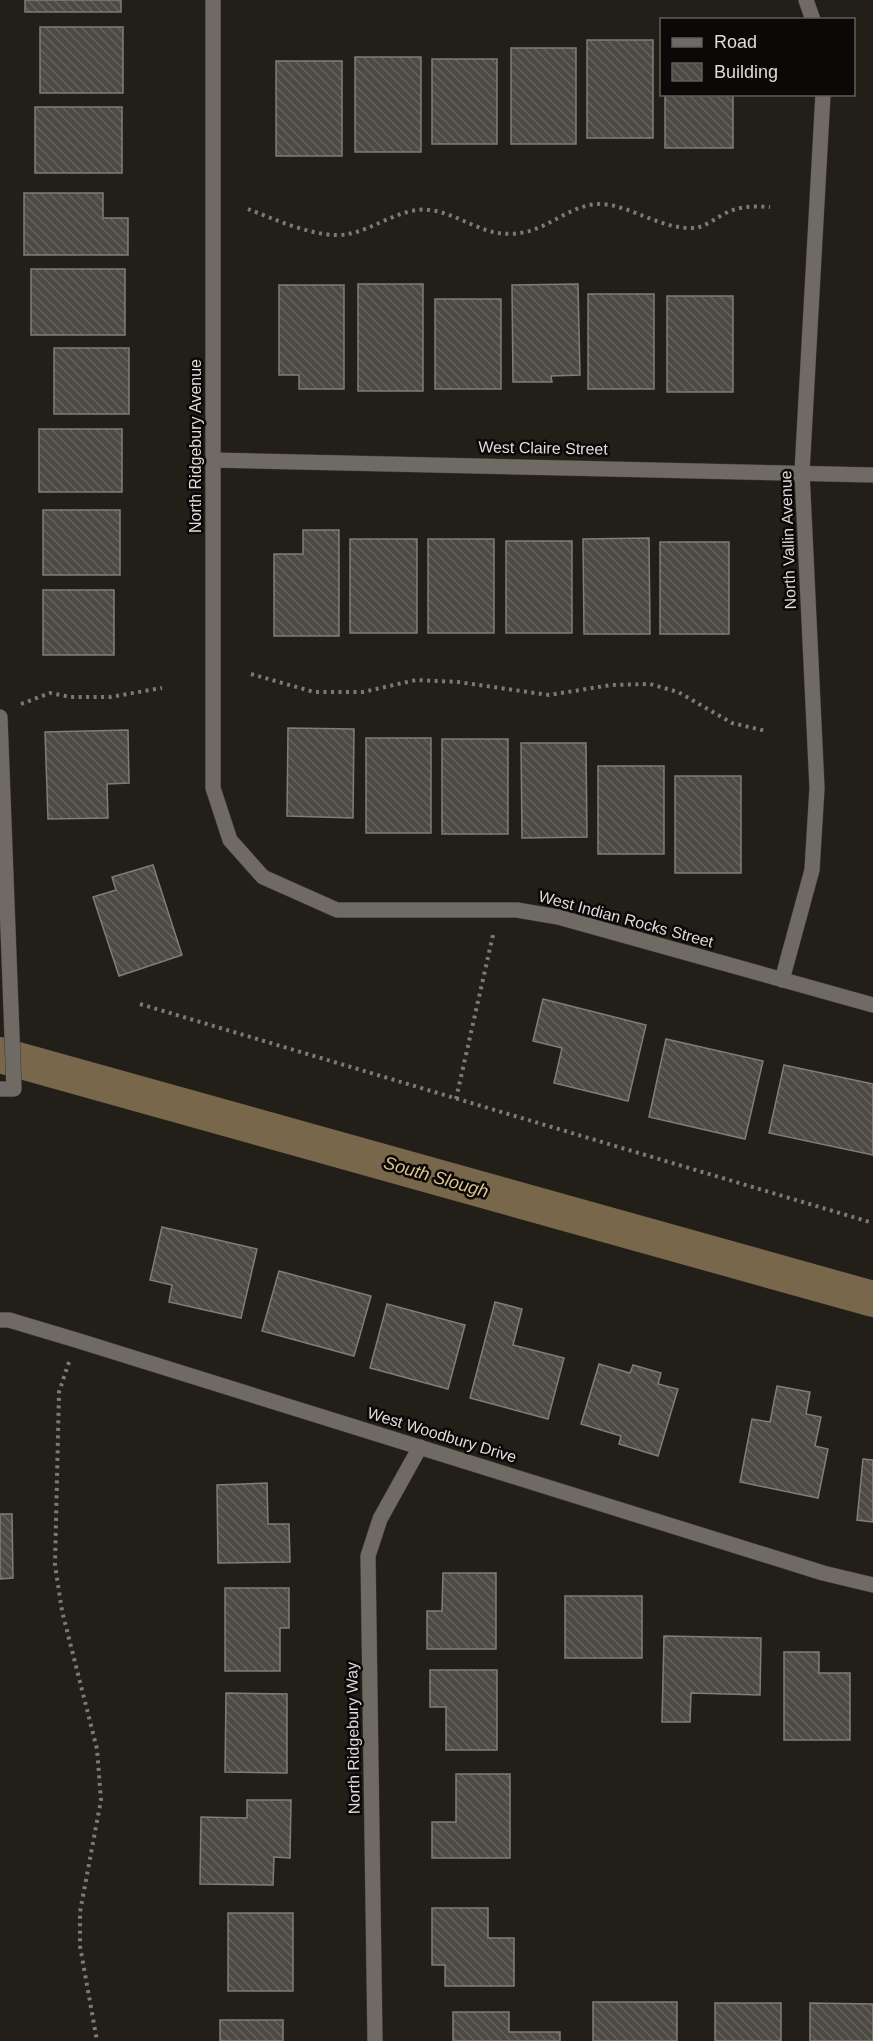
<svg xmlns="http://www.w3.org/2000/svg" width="873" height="2041" font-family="Arial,sans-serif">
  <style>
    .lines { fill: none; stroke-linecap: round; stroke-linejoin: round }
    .canal { stroke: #79674b; stroke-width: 36 }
    .building { fill: url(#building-back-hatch); stroke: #817d76; stroke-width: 1.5 }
    .minor-casing { stroke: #3e3c38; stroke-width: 16 }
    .path { stroke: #7d7a75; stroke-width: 4; stroke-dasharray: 3 4.5; stroke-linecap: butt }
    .minor { stroke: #6f6b64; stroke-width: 15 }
    .labels { text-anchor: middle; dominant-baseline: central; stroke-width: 5; stroke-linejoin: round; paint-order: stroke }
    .street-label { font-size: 16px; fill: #dfddd9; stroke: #0a0907 }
    .water-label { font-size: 18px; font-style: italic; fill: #e2c18e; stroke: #0a0907 }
  </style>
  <defs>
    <pattern id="building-back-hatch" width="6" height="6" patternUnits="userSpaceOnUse" patternTransform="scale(1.5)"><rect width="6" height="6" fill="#4d4943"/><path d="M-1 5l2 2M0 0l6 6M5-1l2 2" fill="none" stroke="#66635e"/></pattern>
  </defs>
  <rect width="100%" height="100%" fill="#221f19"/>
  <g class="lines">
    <!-- canal -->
    <path class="canal" d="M0 1055 873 1299"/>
  </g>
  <!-- building -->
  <g class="building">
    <rect x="25" y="0" width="96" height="12"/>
    <rect x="40" y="27" width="83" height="66"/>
    <rect x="587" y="40" width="66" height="98"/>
    <rect x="511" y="48" width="65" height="96"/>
    <rect x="355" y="57" width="66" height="95"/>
    <rect x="432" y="59" width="65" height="85"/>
    <rect x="276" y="61" width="66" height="95"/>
    <rect x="665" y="94" width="68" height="54"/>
    <rect x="35" y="107" width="87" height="66"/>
    <path d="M24 193H103V218H128V255H24Z"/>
    <rect x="31" y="269" width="94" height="66"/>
    <rect x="358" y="284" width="65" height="107"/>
    <path d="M578 284 580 375 551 376 552 382H513L512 285Z"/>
    <path d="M279 285H344V389H299V375H279Z"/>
    <rect x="588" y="294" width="66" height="95"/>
    <rect x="667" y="296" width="66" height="96"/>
    <rect x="435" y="299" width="66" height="90"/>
    <rect x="54" y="348" width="75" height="66"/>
    <rect x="39" y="429" width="83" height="63"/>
    <rect x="43" y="510" width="77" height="65"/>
    <path d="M303 530H339V636H274V554H303Z"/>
    <path d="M649 538 650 634H584L583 539Z"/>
    <rect x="350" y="539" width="67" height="94"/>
    <rect x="428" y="539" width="66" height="94"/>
    <rect x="506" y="541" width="66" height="92"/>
    <rect x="660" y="542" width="69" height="92"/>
    <rect x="43" y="590" width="71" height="65"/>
    <path d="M288 728 354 729 353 818 287 816Z"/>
    <path d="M128 730 129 783 107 784 108 818 48 819 45 732Z"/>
    <rect x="366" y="738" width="65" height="95"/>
    <rect x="442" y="739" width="66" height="95"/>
    <path d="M521 743H586L587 837 522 838Z"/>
    <rect x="598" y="766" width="66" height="88"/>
    <rect x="675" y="776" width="66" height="97"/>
    <path d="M153 865 182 955 119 976 93 897 116 890 112 877Z"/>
    <path d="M543 999 646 1025 628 1101 554 1083 562 1048 533 1041Z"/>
    <path d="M666 1039 763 1061 745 1139 649 1117Z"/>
    <path d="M784 1065 873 1084V1155L769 1133Z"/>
    <path d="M162 1227 257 1249 241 1318 169 1302 172 1285 150 1280Z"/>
    <path d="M279 1271 371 1296 354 1356 262 1331Z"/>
    <path d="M495 1302 522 1309 513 1345 564 1358 548 1419 470 1398Z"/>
    <path d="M387 1304 465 1325 448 1389 370 1368Z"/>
    <path d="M599 1364 630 1373 633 1365 661 1373 658 1384 678 1389 658 1456 619 1444 621 1436 581 1424Z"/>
    <path d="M777 1386 810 1392 806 1414 821 1417 815 1446 828 1449 818 1498 740 1482 752 1419 770 1422Z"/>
    <path d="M863 1459 873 1460V1522L857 1520Z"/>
    <path d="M267 1483 268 1524H289L290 1562 218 1563 217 1485Z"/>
    <path d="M0 1514H12L13 1578 0 1579Z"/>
    <path d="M443 1573H496V1649H427V1611H442Z"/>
    <path d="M225 1588H289V1628H280V1671H225Z"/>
    <rect x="565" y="1596" width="77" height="62"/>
    <path d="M664 1636 761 1638 760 1695 691 1693 690 1722H662Z"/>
    <path d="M784 1652H819V1673H850V1740H784Z"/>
    <path d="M430 1670H497V1750H446V1707H430Z"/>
    <path d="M226 1693 287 1694V1773L225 1772Z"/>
    <path d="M456 1774H510V1858H432V1822H456Z"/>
    <path d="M247 1800H291L290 1858 274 1857 273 1885 200 1884 201 1817 247 1818Z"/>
    <path d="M432 1908H488V1938H514V1986H445V1965H432Z"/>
    <rect x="228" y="1913" width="65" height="78"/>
    <rect x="593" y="2002" width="84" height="39"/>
    <rect x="715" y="2003" width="66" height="38"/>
    <path d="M810 2003 873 2004V2041H810Z"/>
    <path d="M453 2012H509V2032H560V2041H453Z"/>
    <rect x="220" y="2020" width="63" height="21"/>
  </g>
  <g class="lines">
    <!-- minor casing -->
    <g class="minor-casing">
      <g id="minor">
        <path d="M213 0V788L230 840 263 877 337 910H517L558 917 873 1005"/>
        <path d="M806 0 813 20"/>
        <path d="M213 460 873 475"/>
        <path d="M0 717 14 1089H0"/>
        <path d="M782 980 812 870 817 788 802 472 823 94"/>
        <path d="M0 1320H9L76 1340 823 1573 873 1585"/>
        <path d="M375 2041 368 1556 380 1519 420 1447"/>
      </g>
    </g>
    <!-- path -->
    <g class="path">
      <path d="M248 209C274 219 320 240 348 234 373 230 403 206 430 210 465 215 486 241 525 232 550 227 570 206 597 204 628 203 658 229 693 228 705 228 718 216 730 211 743 206 756 206 770 207"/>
      <path d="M251 674 314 692H363L416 680 458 682 549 695 611 685 650 684 678 692 732 723 766 731"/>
      <path d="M21 704 50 693 71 697H110L162 688"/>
      <path d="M140 1004 873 1223"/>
      <path d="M456 1099 493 935"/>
      <path d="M69 1362 59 1392 55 1565 62 1611 97 1749 101 1800 80 1912V1946L97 2041"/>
    </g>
    <!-- minor -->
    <use href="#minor" class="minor"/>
  </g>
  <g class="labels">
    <!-- street labels -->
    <g class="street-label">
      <text transform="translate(195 446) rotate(-90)">North Ridgebury Avenue</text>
      <text transform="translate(543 448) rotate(1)">West Claire Street</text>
      <text transform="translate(788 540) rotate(-92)">North Vallin Avenue</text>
      <text transform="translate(626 919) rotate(15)">West Indian Rocks Street</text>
      <text transform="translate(442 1435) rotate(17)">West Woodbury Drive</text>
      <text transform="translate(353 1738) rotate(-91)">North Ridgebury Way</text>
    </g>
    <!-- water labels -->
    <g class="water-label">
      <text transform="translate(436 1177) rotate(16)">South Slough</text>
    </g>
  </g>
  <!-- legend -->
  <rect x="660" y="18" width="195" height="78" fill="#0a0907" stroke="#5f5e5b" stroke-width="1.5"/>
  <rect x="672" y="38" width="30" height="9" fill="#6f6b64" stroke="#5f5e5b" stroke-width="1.5"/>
  <text x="714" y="48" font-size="18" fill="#dfddd9">Road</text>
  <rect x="672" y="63" width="30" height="18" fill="url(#building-back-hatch)" stroke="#5f5e5b" stroke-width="1.5"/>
  <text x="714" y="78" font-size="18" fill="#dfddd9">Building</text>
</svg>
